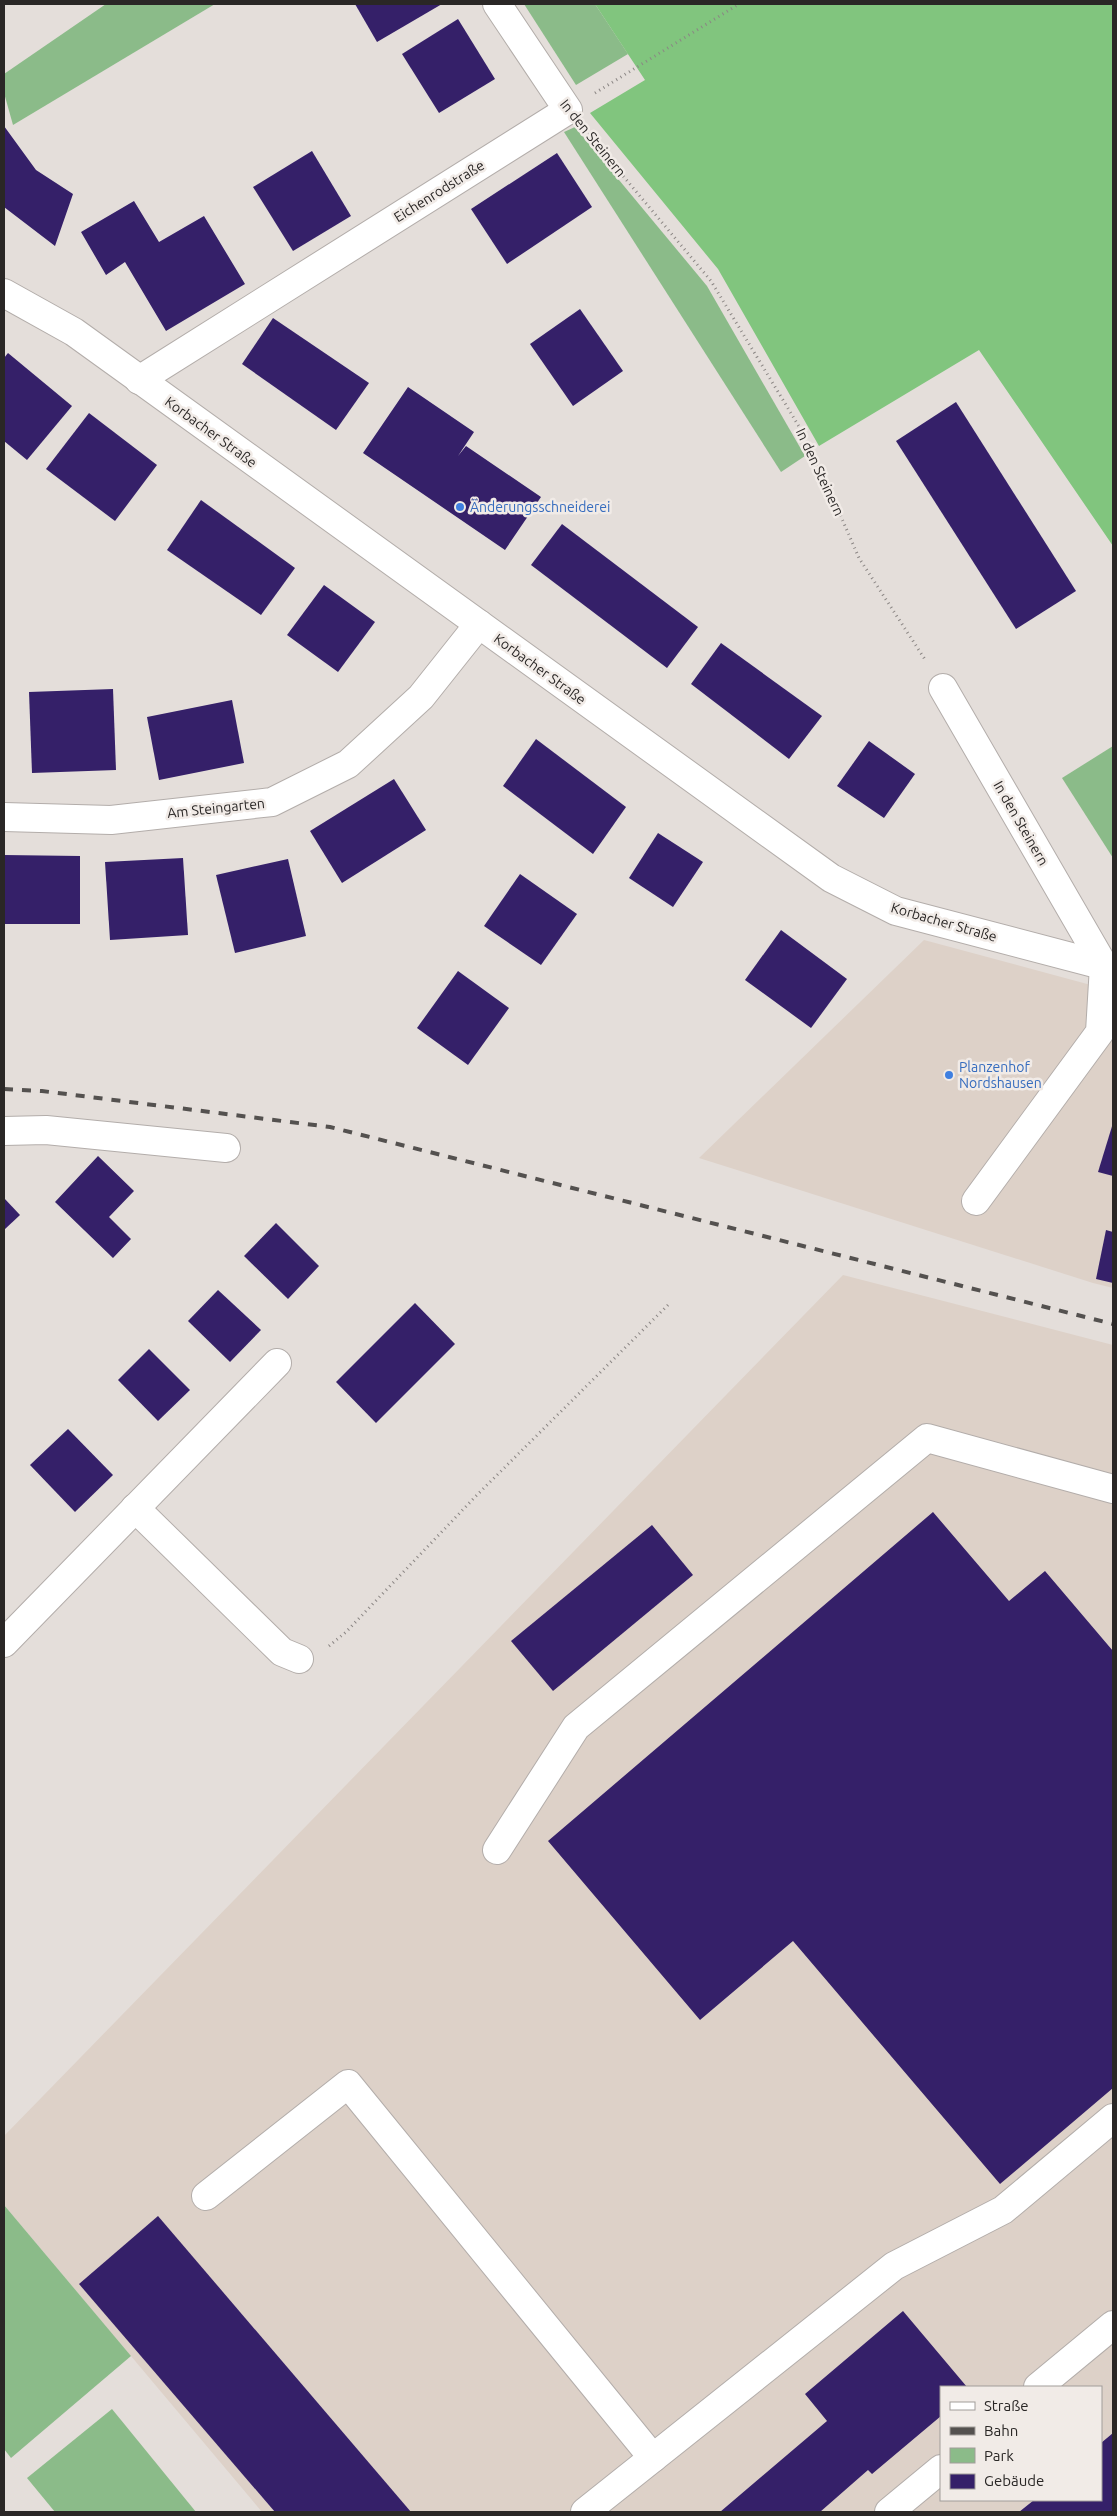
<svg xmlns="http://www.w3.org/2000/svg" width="1117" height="2516" font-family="Ubuntu,sans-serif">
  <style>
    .built { fill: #ddd1c8; fill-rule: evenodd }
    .green { fill: #8bbb89 }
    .forest { fill: #81c57e }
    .building { fill: #352069 }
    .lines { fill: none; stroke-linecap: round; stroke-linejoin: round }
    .minor-casing { stroke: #b3adaa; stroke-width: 30 }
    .path { stroke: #8b8684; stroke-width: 3; stroke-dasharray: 1 4; stroke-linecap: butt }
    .minor { stroke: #fff; stroke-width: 28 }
    .rail { stroke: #54514f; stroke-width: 4; stroke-dasharray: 9 9; stroke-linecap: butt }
    .shop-dot { fill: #3f7fe0; stroke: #f1ebe7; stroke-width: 2 }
    .labels { text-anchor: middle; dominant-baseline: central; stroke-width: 5; stroke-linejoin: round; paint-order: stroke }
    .street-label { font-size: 14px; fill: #2a2726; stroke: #f1ebe7 }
    .shop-label { font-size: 14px; fill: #366cbe; stroke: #f1ebe7; text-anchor: start }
  </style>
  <rect width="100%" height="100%" fill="#e4deda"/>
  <!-- built -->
  <g class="built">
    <path d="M924 940 1113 991V1288L1093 1283 699 1158Z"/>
    <path d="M843 1275 1113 1345V2512H262L4 2205V2136ZM941 2387H1101V2500H941Z"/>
  </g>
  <!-- green -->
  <g class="green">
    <path d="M106 4H215L13 125 4 93V74Z"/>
    <path d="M524 4H595L628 54 576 85Z"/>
    <path d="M575 127 707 286 805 456 781 472 564 132Z"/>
    <path d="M1113 746V858L1062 778Z"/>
    <path d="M4 2205 131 2356 11 2458 4 2449Z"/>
    <path d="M112 2409 196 2512H55L27 2478Z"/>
  </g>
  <!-- forest -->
  <path class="forest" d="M595 4H1113V546L979 350 819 446 718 269 590 113 645 80Z"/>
  <!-- building -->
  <g class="building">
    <path d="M355 4H442L377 42Z"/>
    <path d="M458 19 495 79 439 113 402 54Z"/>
    <path d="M4 126 36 170 73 194 55 246 4 207Z"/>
    <path d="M312 151 351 216 293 251 253 187Z"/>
    <path d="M557 153 592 207 507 264 471 209Z"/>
    <path d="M134 201 159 242 204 216 245 284 166 331 125 262 106 275 81 232Z"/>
    <path d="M580 309 623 371 573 406 530 344Z"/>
    <path d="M273 318 369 383 336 430 242 364Z"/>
    <path d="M8 353 72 406 27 460 4 441V358Z"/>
    <path d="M408 387 474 432 458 456 466 446 541 497 505 550 363 453Z"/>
    <path d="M956 402 1076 591 1016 629 896 441Z"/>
    <path d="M89 413 157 465 115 521 46 469Z"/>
    <path d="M201 500 295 568 261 615 167 550Z"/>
    <path d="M562 524 698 627 667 668 531 565Z"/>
    <path d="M324 585 375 622 338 672 287 635Z"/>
    <path d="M721 643 822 716 789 759 691 684Z"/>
    <path d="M113 689 116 770 32 773 29 692Z"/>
    <path d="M232 700 244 763 159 780 147 717Z"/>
    <path d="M536 739 626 807 593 854 503 786Z"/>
    <path d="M869 741 915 774 884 818 837 786Z"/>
    <path d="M394 779 426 830 342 883 310 831Z"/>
    <path d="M658 833 703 862 673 907 629 878Z"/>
    <path d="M4 855 80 856V924H4Z"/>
    <path d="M183 858 188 935 110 940 105 862Z"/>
    <path d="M288 859 306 936 235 953 216 875Z"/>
    <path d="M520 874 577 914 541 965 484 926Z"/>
    <path d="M781 930 847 979 811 1028 745 980Z"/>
    <path d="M458 971 509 1008 468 1065 417 1028Z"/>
    <path d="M1113 1123V1176L1098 1172Z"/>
    <path d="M98 1156 134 1191 109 1217 131 1239 113 1258 55 1202Z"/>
    <path d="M4 1198 20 1215 4 1230Z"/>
    <path d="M276 1223 319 1266 288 1299 244 1256Z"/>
    <path d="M1106 1230 1113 1232V1283L1096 1279Z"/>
    <path d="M218 1290 261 1330 230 1362 188 1321Z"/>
    <path d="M415 1303 455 1344 376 1423 336 1382Z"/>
    <path d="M149 1349 190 1390 158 1421 118 1380Z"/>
    <path d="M68 1429 113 1475 75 1512 30 1465Z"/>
    <path d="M933 1512 1009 1601 1045 1571 1113 1651V2088L1000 2184 793 1941 700 2020 548 1841Z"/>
    <path d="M652 1525 693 1575 553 1691 511 1641Z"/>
    <path d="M158 2216 411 2512H275L79 2284Z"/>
    <path d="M903 2311 967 2387H941V2416L872 2474 868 2470 820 2512H720L827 2421 805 2394Z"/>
    <path d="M1113 2433V2512H1019L1034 2500H1101V2443Z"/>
  </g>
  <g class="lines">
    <!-- minor casing -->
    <g class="minor-casing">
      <g id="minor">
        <path d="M4 293 74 332 831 878 896 911 1113 968"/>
        <path d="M139 380 568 110 497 4"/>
        <path d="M943 688 1104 966 1100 1032 976 1201"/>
        <path d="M4 817 111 820 272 802 348 764 421 697 479 624"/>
        <path d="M4 1131 46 1130 226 1148"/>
        <path d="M135 1508 282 1652 299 1659"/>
        <path d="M4 1643 277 1363"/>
        <path d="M497 1850 576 1727 927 1438 1113 1489"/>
        <path d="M206 2196 348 2084 653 2458"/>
        <path d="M1038 2387 1113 2325"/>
        <path d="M585 2512 894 2266 1003 2210 1113 2118"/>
        <path d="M889 2512 941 2469"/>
      </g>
    </g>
    <!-- path -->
    <g class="path">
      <path d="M595 93 739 4"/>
      <path d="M588 134 711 281 809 443 859 558 926 661"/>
      <path d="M329 1646 346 1632 476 1496 668 1305"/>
    </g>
    <!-- minor -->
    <use href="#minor" class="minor"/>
    <!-- rail -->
    <path class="rail" d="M4 1089 42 1091 330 1127 1113 1324"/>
  </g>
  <!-- markers -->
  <g class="shop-dot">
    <circle cx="460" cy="507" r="5"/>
    <circle cx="949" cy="1075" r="5"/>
  </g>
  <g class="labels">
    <!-- street labels -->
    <g class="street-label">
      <text transform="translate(593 138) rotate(51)">In den Steinern</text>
      <text transform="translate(439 191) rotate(-32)">Eichenrodstraße</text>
      <text transform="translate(211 432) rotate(36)">Korbacher Straße</text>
      <text transform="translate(820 472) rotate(65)">In den Steinern</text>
      <text transform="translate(540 669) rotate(36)">Korbacher Straße</text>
      <text transform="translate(216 808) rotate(-6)">Am Steingarten</text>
      <text transform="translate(1021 823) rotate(60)">In den Steinern</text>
      <text transform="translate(944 922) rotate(16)">Korbacher Straße</text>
    </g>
    <!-- shop labels -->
    <g class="shop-label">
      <text x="470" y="507">Änderungsschneiderei</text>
      <text x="959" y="1067">Planzenhof<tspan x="959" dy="16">Nordshausen</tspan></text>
    </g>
  </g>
  <!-- border -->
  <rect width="1117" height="2516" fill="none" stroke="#2a2726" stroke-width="10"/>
  <!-- legend -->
  <rect x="940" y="2386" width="162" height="115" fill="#f1ebe7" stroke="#a19d9a"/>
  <rect x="950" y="2402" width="25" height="8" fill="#ffffff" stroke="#a19d9a"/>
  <text x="984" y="2411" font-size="15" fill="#2a2726">Straße</text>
  <rect x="950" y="2427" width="25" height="8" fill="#54514f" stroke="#a19d9a"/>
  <text x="984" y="2436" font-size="15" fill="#2a2726">Bahn</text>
  <rect x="950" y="2448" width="25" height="15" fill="#8bbb89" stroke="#a19d9a"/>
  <text x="984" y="2461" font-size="15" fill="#2a2726">Park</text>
  <rect x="950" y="2474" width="25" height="15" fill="#352069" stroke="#a19d9a"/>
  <text x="984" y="2486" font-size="15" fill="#2a2726">Gebäude</text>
</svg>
